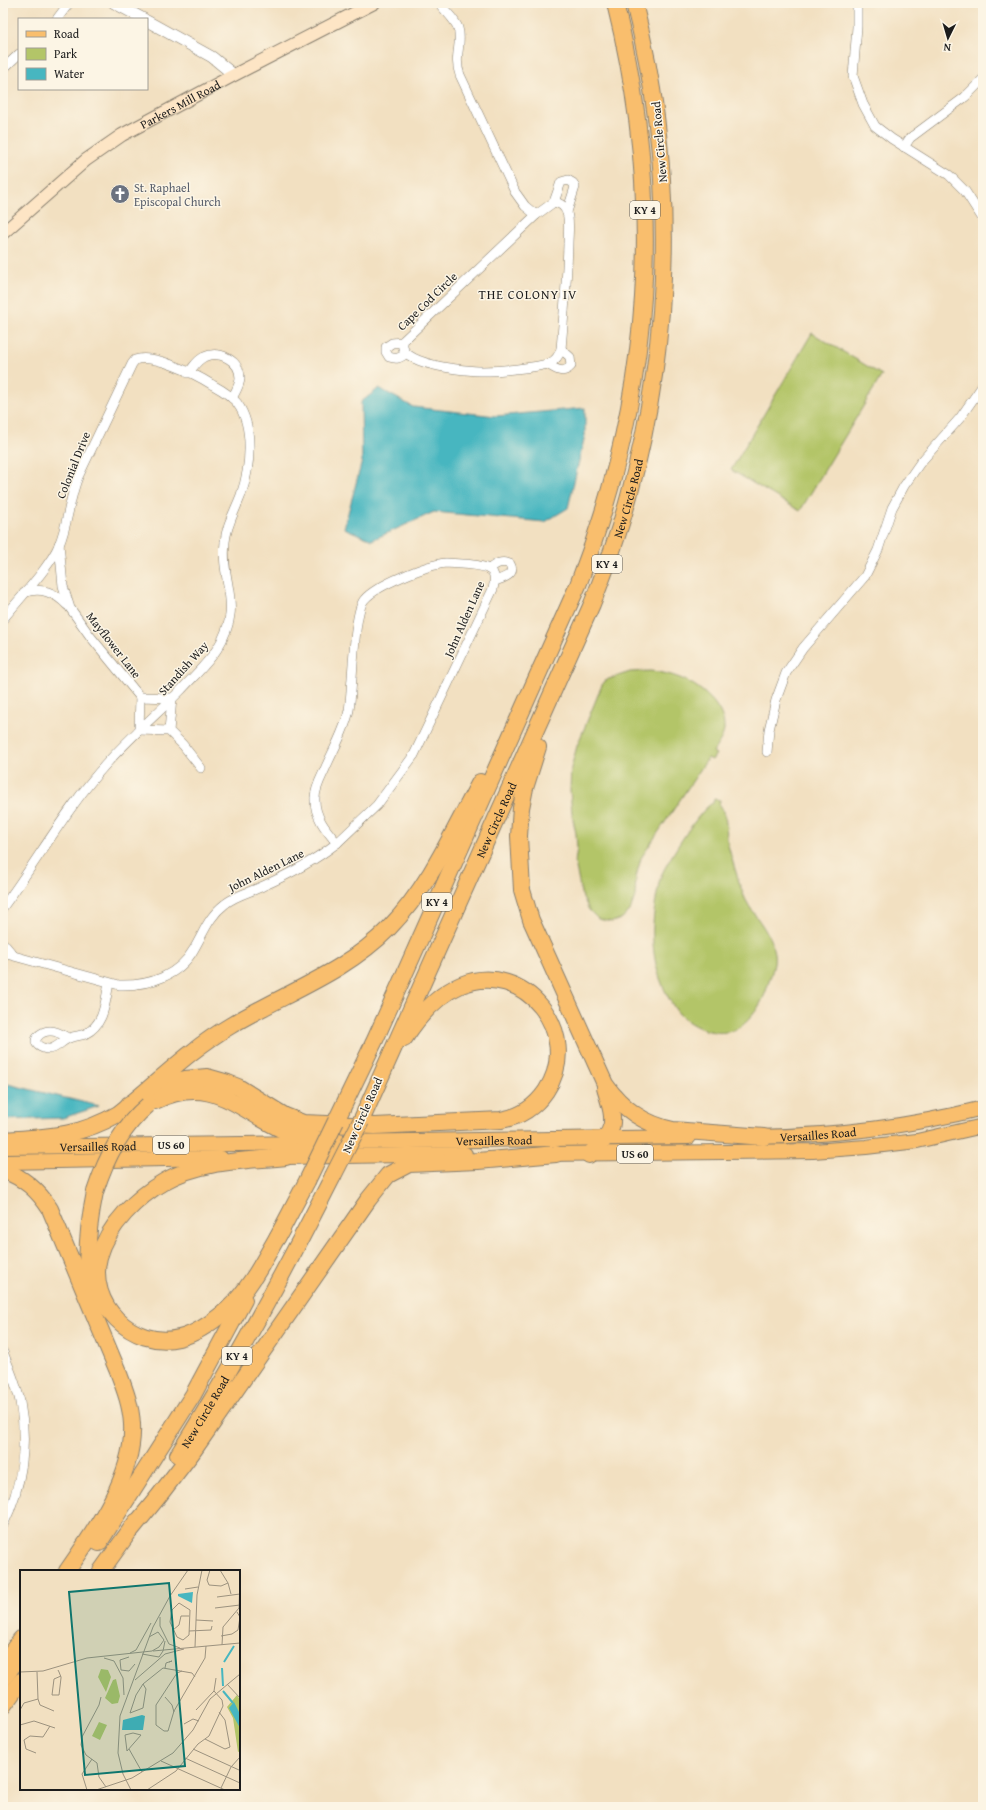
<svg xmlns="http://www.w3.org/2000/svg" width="986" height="1810" font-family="'Gentium Book Plus',serif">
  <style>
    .green { fill: #b3c568; stroke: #687042 }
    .water { fill: #47b6c0; stroke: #32696e }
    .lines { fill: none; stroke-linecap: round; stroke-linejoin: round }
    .minor-casing { stroke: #877e6e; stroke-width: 10 }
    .tertiary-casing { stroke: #877e6e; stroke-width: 12 }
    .secondary-casing { stroke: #877e6e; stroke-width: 14 }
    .primary-casing { stroke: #877e6e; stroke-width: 16 }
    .trunk-casing { stroke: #877e6e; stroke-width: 16 }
    .motorway-casing { stroke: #877e6e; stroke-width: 18 }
    .minor { stroke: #fff; stroke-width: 9 }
    .tertiary { stroke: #fff; stroke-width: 11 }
    .secondary { stroke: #fde5c5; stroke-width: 12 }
    .primary { stroke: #f9be6d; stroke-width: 14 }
    .trunk { stroke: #f9be6d; stroke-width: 14 }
    .motorway { stroke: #f9be6d; stroke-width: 16 }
    .motorway-bridge-casing { stroke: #877e6e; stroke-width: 18; stroke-linecap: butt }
    .motorway-bridge { stroke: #f9be6d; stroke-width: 16 }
    .labels { text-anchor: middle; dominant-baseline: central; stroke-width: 3; stroke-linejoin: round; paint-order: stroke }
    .shield { fill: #fcf5e5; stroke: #5f5d58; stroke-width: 1 }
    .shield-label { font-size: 11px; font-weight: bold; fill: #1c1c1c }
    .street-label { font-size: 12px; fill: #1c1c1c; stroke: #fcf5e5 }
    .worship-label { font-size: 12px; fill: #5b616d; stroke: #fcf5e5; text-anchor: start }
    .neighbourhood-label { font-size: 13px; letter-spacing: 1px; fill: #1c1c1c; stroke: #fcf5e5 }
    .inset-river { fill: none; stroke: #47b6c0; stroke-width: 2 }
    .inset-road { fill: none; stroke: #9c927f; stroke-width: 1 }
    .view { fill: #0f766e; fill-opacity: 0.15; stroke: #0f766e; stroke-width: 2 }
    .inset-edge { fill: none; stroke: #1c1c1c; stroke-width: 2 }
  </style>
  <rect width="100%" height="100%" fill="#fcf5e5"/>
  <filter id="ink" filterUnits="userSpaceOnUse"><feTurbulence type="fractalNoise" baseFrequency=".025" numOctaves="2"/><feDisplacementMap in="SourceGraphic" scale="8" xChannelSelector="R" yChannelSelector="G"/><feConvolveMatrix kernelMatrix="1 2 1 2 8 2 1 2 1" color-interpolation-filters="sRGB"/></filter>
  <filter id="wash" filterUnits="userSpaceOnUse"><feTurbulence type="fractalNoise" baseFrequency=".012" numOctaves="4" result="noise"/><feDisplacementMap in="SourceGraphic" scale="16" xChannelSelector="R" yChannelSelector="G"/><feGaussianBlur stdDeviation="0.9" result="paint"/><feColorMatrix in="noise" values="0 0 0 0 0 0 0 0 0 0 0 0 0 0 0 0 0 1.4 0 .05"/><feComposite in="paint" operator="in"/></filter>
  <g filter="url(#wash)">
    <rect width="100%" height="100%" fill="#f2e0c1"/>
    <!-- green -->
    <g class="green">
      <path d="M812 333 882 375 800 511 731 470Z"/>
      <path d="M650 671C660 672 670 674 680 678 699 685 726 707 724 730 723 738 717 745 713 752L716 754 712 760 708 758 641 858 636 877 635 896 630 911 621 919 612 922 598 919 589 910 581 893 575 862 577 848 576 834 572 814 570 790 571 768 577 746 602 685 606 680 630 672Z"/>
      <path d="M714 799 720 800 719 805C729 817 725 831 728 845 732 860 737 876 742 891 749 913 771 929 774 953 776 964 770 977 767 988 763 1002 752 1019 740 1027 720 1041 685 1026 674 1007 651 971 649 935 657 894 658 888 659 882 661 876 667 862 700 808 713 803Z"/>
    </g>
    <!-- water -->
    <g class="water">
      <path d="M379 388 413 407 496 416 585 408V435L568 508 545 522 434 512 372 540 344 528 362 461 361 402Z"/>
      <path d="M3 1083 99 1106 63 1118 3 1120Z"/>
    </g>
  </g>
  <g filter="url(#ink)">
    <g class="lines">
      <!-- minor casing -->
      <g class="minor-casing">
        <g id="minor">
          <path d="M439 3C445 11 455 19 458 28 463 43 453 57 460 75L515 192 525 206 536 215"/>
          <path d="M857 3V27L853 76 863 104 875 126 892 139 949 175 965 191 983 219"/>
          <path d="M57 19 69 3"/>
          <path d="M3 69 19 54"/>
          <path d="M904 147 910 138 965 97 983 79"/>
          <path d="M554 202C560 203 565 206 567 213 570 222 568 234 568 244 567 279 564 314 561 349 559 356 556 360 550 363 537 368 498 371 483 371 468 371 392 365 404 340L536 215Z"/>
          <path d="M554 202 561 182 568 180 573 183 575 187 567 212"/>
          <path d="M402 342 392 343 386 347V352L389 357C396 359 400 359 406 353"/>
          <path d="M547 364C556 369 563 375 571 366L570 357 561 349"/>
          <path d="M188 373C193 368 197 360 204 357 219 350 240 360 240 378 240 385 236 391 232 398"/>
          <path d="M59 544 63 586 70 608 90 636 140 697"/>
          <path d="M446 563C457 564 488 563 493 573 496 578 494 584 493 589L414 755 377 805 337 843C326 830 314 816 315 798 315 788 321 778 325 769 333 750 345 731 349 710 353 687 353 614 364 600 376 585 427 565 446 563Z"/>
          <path d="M489 569C496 564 501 560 510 564 516 575 503 578 495 581"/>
          <path d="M24 593C40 586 56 593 67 605"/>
          <path d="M3 619C19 599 50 567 59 545 68 524 69 499 78 477L132 364 135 360C153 353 195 374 211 384 220 389 230 394 237 403 255 427 250 469 241 495 235 511 226 526 225 542 220 585 245 604 217 649 208 663 194 676 182 689 157 714 130 737 107 763 67 807 38 860 3 907"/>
          <path d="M169 731 172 698 140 697 139 730 169 731 183 745 201 768"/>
          <path d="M767 752 769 730 776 700 786 673 803 648 865 576 878 550 892 508 904 486 920 463 960 418 983 385"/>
          <path d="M3 943 13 955"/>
          <path d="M3 953 119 985C149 986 179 976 194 949 204 932 209 916 225 904 236 895 251 892 263 886 290 874 314 861 337 843"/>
          <path d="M68 1038C63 1035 57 1031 51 1031 40 1030 28 1043 43 1048 54 1052 59 1043 67 1039 72 1036 80 1036 85 1034 105 1024 105 1002 109 983"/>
          <path d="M3 1352C9 1368 17 1385 20 1402 28 1444 22 1487 3 1525"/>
        </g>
      </g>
      <!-- tertiary casing -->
      <g class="tertiary-casing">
        <g id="tertiary">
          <path d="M114 3 144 19"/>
          <path d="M147 21 212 57 234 75"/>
        </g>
      </g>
      <!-- secondary casing -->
      <g class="secondary-casing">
        <g id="secondary">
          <path id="s1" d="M3 233 86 160 122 135 234 75 374 3"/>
        </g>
      </g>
      <!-- primary casing -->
      <g class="primary-casing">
        <g id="primary">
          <path id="s2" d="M3 1147 316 1143"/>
          <path d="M3 1162 221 1158"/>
        </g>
      </g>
      <!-- trunk casing -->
      <g class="trunk-casing">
        <g id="trunk">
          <path id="s3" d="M754 1137C831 1136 908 1127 983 1108"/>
          <path id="s4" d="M340 1142 689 1137"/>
          <path d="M546 1154 813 1151 866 1147 917 1141 983 1126"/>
          <path d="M286 1157 465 1154"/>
        </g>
      </g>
      <!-- motorway casing -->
      <g class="motorway-casing">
        <g id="motorway">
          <path d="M538 747 525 788 521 808 519 836 522 890 531 920 605 1084C622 1109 644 1124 673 1130L764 1137"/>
          <path d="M155 1101C212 1073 238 1110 285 1131 302 1138 321 1140 339 1142"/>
          <path d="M129 1104 153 1094 174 1081 185 1079 207 1077 228 1083 238 1087 285 1116 303 1123 375 1126 501 1120C520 1117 535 1107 546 1091 584 1034 524 959 461 985 437 995 418 1017 404 1039"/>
          <path d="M336 1121 375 1040 578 585C652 393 665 203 615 3"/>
          <path id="s5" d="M361 1121 592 604C606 569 619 533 629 496 673 334 676 166 634 3"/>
          <path d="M3 1140C48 1137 78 1137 118 1114 155 1085 189 1050 230 1026 283 994 345 973 389 928 429 887 453 832 480 782"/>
          <path d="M589 1155C617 1129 616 1124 605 1088"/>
          <path d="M3 1170C24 1178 38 1190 50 1209L119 1374C125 1390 131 1406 132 1424 135 1475 95 1531 67 1571"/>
          <path d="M282 1229C266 1256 251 1288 228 1309 214 1321 197 1334 179 1338 132 1349 87 1304 99 1257 108 1225 137 1197 165 1181 201 1160 246 1161 286 1157"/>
          <path d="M277 1238 307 1181"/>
          <path d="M89 1282C85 1253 89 1221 95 1192"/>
          <path id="s6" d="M178 1455C235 1365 285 1271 333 1176"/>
          <path d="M131 1530 158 1497 191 1454 368 1200 388 1175 409 1164 478 1161 556 1154"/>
          <path d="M99 1543 193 1395 244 1300"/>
          <path d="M101 1571 136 1522"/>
          <path d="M3 1664 21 1639"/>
          <path d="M3 1679 19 1657"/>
          <path d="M3 1706 21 1681"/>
        </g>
      </g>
      <!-- minor -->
      <use href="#minor" class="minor"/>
      <!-- tertiary -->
      <use href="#tertiary" class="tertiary"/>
      <!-- secondary -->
      <use href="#secondary" class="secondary"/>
      <!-- primary -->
      <use href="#primary" class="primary"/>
      <!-- trunk -->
      <use href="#trunk" class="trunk"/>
      <!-- motorway -->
      <use href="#motorway" class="motorway"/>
      <!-- motorway-bridge casing -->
      <g class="motorway-bridge-casing">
        <g id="motorway-bridge">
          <path d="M333 1176 361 1121"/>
          <path d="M307 1181 336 1121"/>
          <path d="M95 1192C105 1160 122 1127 148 1105"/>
        </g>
      </g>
      <!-- motorway-bridge -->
      <use href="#motorway-bridge" class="motorway-bridge"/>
    </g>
  </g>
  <!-- icons -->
  <defs>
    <g id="church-disc" transform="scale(1)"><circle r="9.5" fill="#6b7280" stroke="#fcf5e5"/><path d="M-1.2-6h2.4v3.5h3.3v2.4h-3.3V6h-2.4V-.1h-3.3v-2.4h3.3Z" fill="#fff"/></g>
  </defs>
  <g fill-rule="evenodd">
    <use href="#church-disc" x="120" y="194"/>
  </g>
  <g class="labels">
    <!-- shield labels -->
    <g class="shield">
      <rect x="630" y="201" width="30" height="18" rx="3"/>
      <rect x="592" y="555" width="30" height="18" rx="3"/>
      <rect x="422" y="893" width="30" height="18" rx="3"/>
      <rect x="153" y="1136" width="36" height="18" rx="3"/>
      <rect x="617" y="1145" width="36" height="18" rx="3"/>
      <rect x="222" y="1347" width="30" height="18" rx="3"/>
    </g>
    <g class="shield-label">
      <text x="645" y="210">KY 4</text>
      <text x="607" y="564">KY 4</text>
      <text x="437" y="902">KY 4</text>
      <text x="171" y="1145">US 60</text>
      <text x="635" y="1154">US 60</text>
      <text x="237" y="1356">KY 4</text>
    </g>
    <!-- street labels -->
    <g class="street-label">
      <text stroke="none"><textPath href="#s1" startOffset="220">Parkers Mill Road</textPath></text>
      <text transform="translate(659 142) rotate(-95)">New Circle Road</text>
      <text transform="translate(427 301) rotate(-44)">Cape Cod Circle</text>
      <text transform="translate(73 465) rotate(-68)">Colonial Drive</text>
      <text stroke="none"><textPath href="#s5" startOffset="678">New Circle Road</textPath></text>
      <text transform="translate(464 619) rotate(-66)">John Alden Lane</text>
      <text transform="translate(114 645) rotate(52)">Mayflower Lane</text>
      <text transform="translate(183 668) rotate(-48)">Standish Way</text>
      <text stroke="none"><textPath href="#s5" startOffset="330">New Circle Road</textPath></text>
      <text transform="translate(266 870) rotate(-26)">John Alden Lane</text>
      <text transform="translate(362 1115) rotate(-66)">New Circle Road</text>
      <text stroke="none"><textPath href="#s3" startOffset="64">Versailles Road</textPath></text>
      <text stroke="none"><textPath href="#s4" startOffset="154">Versailles Road</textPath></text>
      <text stroke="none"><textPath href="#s2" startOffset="95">Versailles Road</textPath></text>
      <text stroke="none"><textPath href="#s6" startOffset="51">New Circle Road</textPath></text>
    </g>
    <!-- worship labels -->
    <g class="worship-label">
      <text x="134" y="187">St. Raphael<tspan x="134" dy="14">Episcopal Church</tspan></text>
    </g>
    <!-- neighbourhood labels -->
    <g class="neighbourhood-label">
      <text x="528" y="294">THE COLONY IV</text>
    </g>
  </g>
  <!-- overview -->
  <g transform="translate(20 1570)">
    <rect width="220" height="220" fill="#f2e0c1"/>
    <path d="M81 99 88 100 91 107 86 122 78 107ZM96 109 100 126 98 133 92 134 85 128 93 110ZM217 125 220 130V181L218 182 213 148 207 137ZM79 152 87 155 80 170 72 166Z" fill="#b3c568"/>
    <path d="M173 22 172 33 158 26V24ZM214 132 220 144V158L209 138ZM122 145 125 146 123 160H102L103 150Z" fill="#47b6c0"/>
    <path class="inset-river" d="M204 92 214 76M202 98 203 116M203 121 213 133"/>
    <path class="inset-road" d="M190 0 187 10 189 15 201 16 208 13M200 0 208 13 211 24M165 19 178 17M197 27 220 24M159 33 170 40 169 65 163 70 157 67 150 52 152 40ZM195 38 220 35M140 47V56L149 74 160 78M176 50 193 51M153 60 159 55 161 46H169M169 61 191 60 192 56M201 66 212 64 218 60 220 47 217 42M202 75 203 57 219 38 220 8M175 77 177 25 182 0M133 81 220 73M110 83 116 80 131 53M122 84 139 87 143 81 145 71M109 87 100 90 101 100 109 101 115 94M84 88 94 91 103 108 104 125M145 98 146 93 152 91 149 92M38 100 39 102 41 107V108L39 125H32L34 109 41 106M162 101 157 103 136 135V155L144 161H148L154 141 185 88 186 76M0 102 23 101 67 88 132 81 139 77 144 70 138 62 129 67M17 102 18 129M115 110 145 84 164 79M123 114 126 119 123 138 110 143 116 125ZM123 114 143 98 172 103 175 107M207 114 220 128M81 127 79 135 62 167 61 175 66 185 77 193 79 207 86 217M145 127 152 135 154 142M18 129 20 135 34 141M0 140 4 133 18 129M176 140 194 121 196 108M164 154 173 149 179 151M0 155 14 151 35 158M113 163 121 165 107 181 105 165ZM185 169 205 179 210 177 205 150 199 142M109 179 122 202M173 179 219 200M16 183 6 179 4 170 10 166 23 167 30 156M165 188 220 213M141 191 205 220M201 218 211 197 220 187M67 220 62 204 72 189M76 220 112 208 153 183 173 160 190 129 220 104M111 220 103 204 98 183 100 146 133 57 150 26 168 0M127 220 156 201 178 174 189 166 203 136 202 130 194 121"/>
    <path class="view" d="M149 13 165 196 65 205 49 22Z"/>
    <rect width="220" height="220" class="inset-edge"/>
  </g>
  <!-- margin -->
  <rect width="986" height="1810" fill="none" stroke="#fcf5e5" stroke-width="16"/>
  <!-- legend -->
  <rect x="18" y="18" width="130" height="72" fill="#fcf5e5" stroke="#a29e95"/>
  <rect x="26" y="31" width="20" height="6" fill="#f9be6d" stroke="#a29e95"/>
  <text x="54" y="38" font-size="12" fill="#1c1c1c">Road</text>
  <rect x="26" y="48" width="20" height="12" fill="#b3c568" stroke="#a29e95"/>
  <text x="54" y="58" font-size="12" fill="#1c1c1c">Park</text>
  <rect x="26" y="68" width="20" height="12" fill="#47b6c0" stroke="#a29e95"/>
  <text x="54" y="78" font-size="12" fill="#1c1c1c">Water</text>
  <!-- north arrow -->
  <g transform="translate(948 38) rotate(185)" stroke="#fcf5e5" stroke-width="3" paint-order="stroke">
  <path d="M0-3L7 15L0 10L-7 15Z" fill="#1c1c1c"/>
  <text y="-6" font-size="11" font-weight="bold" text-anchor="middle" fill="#1c1c1c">N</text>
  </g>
</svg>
